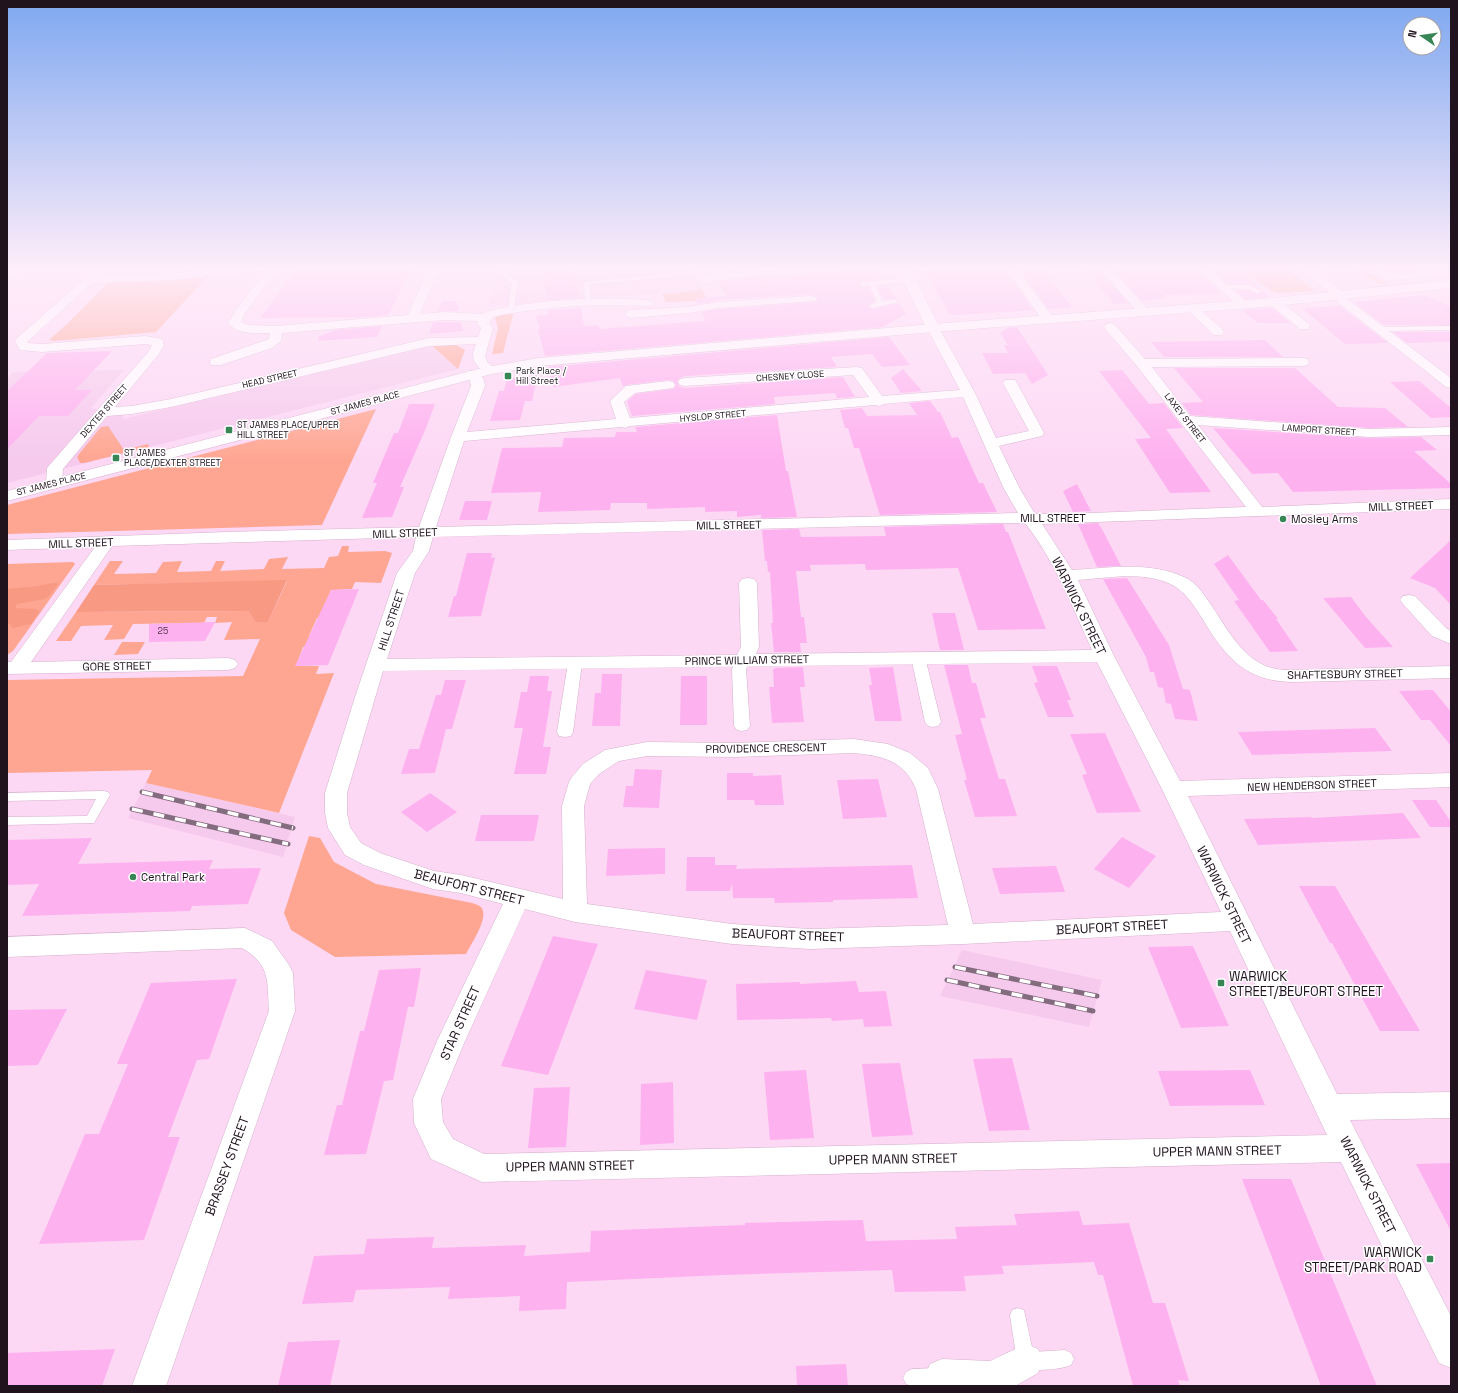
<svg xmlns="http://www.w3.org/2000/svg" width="1458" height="1393" font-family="'Space Grotesk',sans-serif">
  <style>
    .built { fill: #f6caed }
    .green { fill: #ffa692 }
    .forest { fill: #f89984 }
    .building { fill: #feb1ef }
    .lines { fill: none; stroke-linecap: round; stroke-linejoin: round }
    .service-casing { stroke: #d5b1cd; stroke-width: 1 }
    .pedestrian-casing { stroke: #d5b1cd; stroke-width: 1 }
    .minor-casing { stroke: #d5b1cd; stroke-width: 1 }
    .secondary-casing { stroke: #d5b1cd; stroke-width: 1 }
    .trunk-casing { stroke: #d5b1cd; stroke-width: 1 }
    .service { fill: #fff; fill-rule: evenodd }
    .pedestrian { fill: #fff; fill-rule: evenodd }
    .minor { fill: #fff; fill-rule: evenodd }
    .secondary { fill: #fff; fill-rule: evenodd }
    .trunk { fill: #fff; fill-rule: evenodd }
    .rail-casing { stroke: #846c7f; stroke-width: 5 }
    .rail { stroke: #fff; stroke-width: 3.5; stroke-dasharray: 11; stroke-linecap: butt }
    .poi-dot { fill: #388555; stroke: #fff; stroke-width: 1.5 }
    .labels { text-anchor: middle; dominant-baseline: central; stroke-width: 3; stroke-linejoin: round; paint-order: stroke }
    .far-poi-label { font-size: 9px; fill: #20131e; stroke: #fff; text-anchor: start }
    .far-street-label { font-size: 9px; fill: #20131e; stroke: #fff }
    .number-label { font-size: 9px; fill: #583a52 }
    .street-label { font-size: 11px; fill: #20131e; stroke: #fff }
    .poi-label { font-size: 11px; fill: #20131e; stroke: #fff; text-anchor: start }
    .near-street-label { font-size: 13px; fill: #20131e; stroke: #fff }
    .near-poi-label { font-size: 13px; fill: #20131e; stroke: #fff; text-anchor: start }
  </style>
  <rect width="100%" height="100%" fill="#fdd8f5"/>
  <!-- built -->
  <g class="built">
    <path d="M501 266H686L701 288 694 291 489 306Z"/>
    <path d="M431 346 458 369 7 483V378L13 372 124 370 91 408 123 415V419Z"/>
    <path d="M146 783 295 817 283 857 128 818Z"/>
    <path d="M962 950 1102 980 1089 1027 940 996Z"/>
  </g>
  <!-- green -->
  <g class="green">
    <path d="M1243 266H1283L1315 291 1276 293 1239 270 1244 269 1241 267Z"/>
    <path d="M1319 266H1451V268L1395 273 1383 271 1367 272 1388 283 1380 284 1347 266 1322 269Z"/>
    <path d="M208 276 156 332 54 341 49 340 67 324 108 283Z"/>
    <path d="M701 288 706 297 697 301 666 302 662 294 694 291Z"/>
    <path d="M514 311 503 353 492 354 498 328 495 318 498 315Z"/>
    <path d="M441 345H456L465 350 458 369 432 346Z"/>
    <path d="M376 409 322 525 7 534V505Z"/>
    <path d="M108 426 124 450 148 444 149 447 84 463H80L77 457 79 454 101 427Z"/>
    <path d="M342 546H349L348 552 385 551 392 553 381 583 355 582 352 589 331 590 324 607 341 617 317 618 309 636 326 646 303 647 296 666H319L316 674 334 673 279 813 146 783 152 770 7 773V680L243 676 260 639 224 640 232 622 215 623 217 617H207L204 623 133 624 124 639 104 640 113 625 81 626 71 641H56L76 612 249 611 268 622 287 581 94 585 110 561H123L114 574 156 573 163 562 182 561 177 572 211 571 216 561H225L220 571 264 569 269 559 288 557 282 569 324 568 329 557 338 556Z"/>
    <path d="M73 562 75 564 13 651 7 655V564Z"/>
    <path d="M122 642H145L138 654 114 655Z"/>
    <path d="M309 836 320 838 334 862 376 884 472 903C475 904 479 905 481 907 490 917 471 944 466 954L335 957 291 930 284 913Z"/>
  </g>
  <!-- forest -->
  <g class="forest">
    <path d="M287 580 268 622H256L249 611 76 612 94 585Z"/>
    <path d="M52 583H59L49 596 45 599 17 604 15 608 35 609 40 611 31 624 13 628 7 622V589L38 586Z"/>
  </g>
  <!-- building -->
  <g class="building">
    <path d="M543 266H572L579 298 547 300Z"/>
    <path d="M959 266H1003L1033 310 954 315 949 314 926 272 958 270 960 268Z"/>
    <path d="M1017 266H1039L1072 307 1048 309Z"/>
    <path d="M1082 266H1096L1128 303 1114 304Z"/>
    <path d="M1110 266H1194L1222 294 1163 295 1167 298 1142 301Z"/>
    <path d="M1208 266 1233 267 1244 275 1270 297 1245 299 1235 290H1249L1257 294 1263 292 1250 284H1228Z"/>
    <path d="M412 269 388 315 368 317 260 318 294 272Z"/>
    <path d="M873 270 881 279 863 281 859 284 862 287H869L875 301 868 306 872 309 899 303 906 314 883 327 545 356 538 329H540L536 316 549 315 548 310H551L581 308 584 326 598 325 600 329 705 321 702 312 719 309 815 302 818 298 811 294 719 300 698 304 695 298 726 296 717 282 747 278Z"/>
    <path d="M886 285 893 294 897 299H883L877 286Z"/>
    <path d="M1425 295 1451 307V325H1384L1357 305H1360L1354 302Z"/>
    <path d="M442 301H456L459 311H438Z"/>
    <path d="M1340 306 1388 343 1345 344 1302 308Z"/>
    <path d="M1272 308 1290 323H1258L1242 310Z"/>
    <path d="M433 322H461L463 331 429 334Z"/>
    <path d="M382 326 377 337 319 341 318 337 335 330Z"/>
    <path d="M1017 327 1048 375 1032 384 1025 373 993 374 982 353H1008L1004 345H1008L1000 333 1007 328Z"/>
    <path d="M1393 332H1451V342L1407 343Z"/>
    <path d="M889 337 910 365 882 367 872 354 831 357 837 367 685 376 680 378 677 381 679 386 685 388 843 377 855 397 837 398 835 393 774 397 775 404 632 416 627 401 636 394 673 389 676 386 674 381 668 380 626 385 623 387 620 378 553 387 548 367Z"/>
    <path d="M1265 340 1283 357H1164L1151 342Z"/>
    <path d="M112 351 75 390H92L68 416H39L7 449V391L47 353Z"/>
    <path d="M1174 368H1295L1338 407 1385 408 1408 427 1369 428 1191 415 1182 403 1203 402Z"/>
    <path d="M903 369 922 391 901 393 891 378Z"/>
    <path d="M1122 370 1149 404 1164 403 1183 428 1166 429 1211 492 1170 493 1135 439 1151 438 1099 371Z"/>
    <path d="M538 374 532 401H525L520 420 490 421 499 391H504L507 379Z"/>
    <path d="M1419 381 1451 408V417L1431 418 1390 382Z"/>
    <path d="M930 401 938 412H940L952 438 958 437 979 483H983L997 512 880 515 859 448H854L848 428H845L840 410 862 408 867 416 917 415 909 403Z"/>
    <path d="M409 404H435L426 428 400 487H404L392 517 362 518 377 483H373L394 433H398Z"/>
    <path d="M777 415 786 471H788L797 517 761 518V515L737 517V511L705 512V507L647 509V503H611L610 510 538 512 541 492 491 493 502 448 562 447 564 438 615 437 616 432H637L635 427Z"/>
    <path d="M1213 428 1369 438 1421 437 1437 450 1414 451 1451 484V488L1293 492 1278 473 1252 474Z"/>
    <path d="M1077 484 1091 511 1073 512 1063 491Z"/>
    <path d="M465 501H492L487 520H459Z"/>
    <path d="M1098 523 1103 531 1121 566 1097 567 1078 524Z"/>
    <path d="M1003 524 1006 532H1008L1046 629 978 630 958 568 866 570 865 564 810 565 811 571H796L801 617H804L807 643H800L801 652H774L771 623H773L770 572H768L767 561H765L762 530 799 529 801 537 886 536 884 527Z"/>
    <path d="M1451 540V605L1435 588 1410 578Z"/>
    <path d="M467 553H492L491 558 495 557 481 616 448 617 454 596H456Z"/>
    <path d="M1228 555 1261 600H1263L1278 619H1276L1298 651 1270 652 1234 601 1239 600 1214 564Z"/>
    <path d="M1127 578 1169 645 1183 689 1190 690 1198 721 1175 719 1171 704 1166 703 1163 688 1158 687 1154 672H1150L1146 657 1103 579Z"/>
    <path d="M359 589 328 665 295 666 331 590Z"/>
    <path d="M1351 597 1366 617 1393 647 1365 648 1323 598Z"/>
    <path d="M932 613H955L964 650H940Z"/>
    <path d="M215 622 205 641 149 642V624Z"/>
    <path d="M944 665H968L972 683H976L986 718H980L999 779H1005L1017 816 975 817 964 780H967L955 735 962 734Z"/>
    <path d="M1032 666H1057L1071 700H1067L1074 717H1048L1034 683 1038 682Z"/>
    <path d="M803 667 805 687H800L804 722 772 723 769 687H774L773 669H775V668Z"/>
    <path d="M893 667 902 721H875L869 685H872L869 668Z"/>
    <path d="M602 674H622L620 726H592L595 693H601Z"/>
    <path d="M530 676H549L547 691H552L543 747H551L546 774H514L523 728H514L521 692H527Z"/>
    <path d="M681 676H707V725H680Z"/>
    <path d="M445 680H466L452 729H446L435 773 401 774 409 749H419L436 695H441Z"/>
    <path d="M1433 690 1451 712V746L1430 720H1421L1399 691Z"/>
    <path d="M1375 728 1392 751 1252 755 1238 732Z"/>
    <path d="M1105 733 1123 773 1141 812 1097 813 1082 775 1087 774 1070 734Z"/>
    <path d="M635 769 662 770 659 808 623 807 626 786H633Z"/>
    <path d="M727 773H753V776L781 775 784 805H755L754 800H727Z"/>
    <path d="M878 779 887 817 843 819 837 780Z"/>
    <path d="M430 793 457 812 427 832 401 812Z"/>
    <path d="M1412 800H1436L1451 822V827H1430Z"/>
    <path d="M1403 813 1421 838 1258 845 1244 819 1311 817 1312 818Z"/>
    <path d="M481 815H539L534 841H475Z"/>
    <path d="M1122 837 1156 856 1129 888 1094 869Z"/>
    <path d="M92 838 78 864 213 860 209 869 261 868 248 904 192 906 190 911 22 916 39 884 7 885V840Z"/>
    <path d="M665 848V874L606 876 608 849Z"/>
    <path d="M687 857H715V865H737L736 869 912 865 918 898 833 900V902L775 903 774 898H733L732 883 730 891H686Z"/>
    <path d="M1056 866 1065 892 1000 894 992 868Z"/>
    <path d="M1299 886H1335L1420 1031H1380L1332 943H1330Z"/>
    <path d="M553 936 598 944 548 1075 501 1066Z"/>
    <path d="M1193 946 1229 1026 1181 1028 1148 947Z"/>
    <path d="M421 968 414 1007H408L393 1080 384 1081 366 1154 324 1155 337 1105H342L360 1031H364L379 970Z"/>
    <path d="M646 970 707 980 697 1020 634 1009Z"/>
    <path d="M237 979 209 1059 197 1060 168 1137H180L144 1240 39 1244 85 1134H99L128 1064H117L151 983Z"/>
    <path d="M856 981 859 992 886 991 892 1026 864 1027 863 1019 832 1021 831 1018 737 1020 736 984 800 982V984Z"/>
    <path d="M67 1009 38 1065 7 1066V1010Z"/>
    <path d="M1012 1058 1030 1130 989 1131 973 1059Z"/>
    <path d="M900 1063 913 1135 872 1137 862 1064Z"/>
    <path d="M806 1070 814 1138 770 1140 764 1072Z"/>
    <path d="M1250 1070 1265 1105 1170 1106 1158 1071Z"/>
    <path d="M673 1082 674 1143 640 1145 641 1084Z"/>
    <path d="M570 1087 566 1147 528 1148 534 1088Z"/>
    <path d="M1451 1163V1231L1416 1164Z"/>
    <path d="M1242 1179H1291L1377 1386H1321Z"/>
    <path d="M1079 1211 1083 1225 1129 1223 1153 1303H1165L1189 1381 1178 1380 1180 1386H1133L1103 1275H1098L1094 1262 1002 1266 1004 1274 964 1276 966 1291 895 1292 892 1270 724 1275 567 1282 566 1309 519 1311 520 1296 448 1299 450 1287 356 1290 353 1302 302 1304 314 1256 364 1254 367 1239 434 1237 432 1248 526 1245 524 1256 590 1252 591 1231 745 1225V1223L863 1220 866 1241 957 1239 955 1227 1017 1225 1014 1214Z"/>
    <path d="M340 1340 330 1386H278L288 1342Z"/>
    <path d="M115 1349 102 1386H7V1353Z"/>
    <path d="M846 1364 848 1386H797L796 1366Z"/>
  </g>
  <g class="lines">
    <!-- service casing -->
    <g class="service-casing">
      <g id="service">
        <path d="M504 266H510L507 274 518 282 514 308 511 310 508 308 512 283 501 275Z"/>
        <path d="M956 266 959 268 958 269 904 271 901 269 904 267Z"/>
        <path d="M1380 271 1389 276 1451 271V275L1388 280 1378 274 1377 273Z"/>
        <path d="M676 273 678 274V276L589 284 591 303 588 305 585 303 584 282Z"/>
        <path d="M910 278 913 280 912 281 875 285 882 301 895 300 898 302 872 308 869 306 877 302 870 285 863 286 860 284 863 282Z"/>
        <path d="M1223 285H1250L1262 292 1257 293 1249 289 1221 288V286Z"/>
        <path d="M1451 326V330L1380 331 1377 329 1380 327Z"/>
        <path d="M104 791 108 792 110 795 94 823 7 825V817L87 816 96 799 7 801V793Z"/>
        <path d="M1018 1308 1024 1310 1033 1352 1065 1350 1071 1353 1074 1359 1071 1365C1060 1370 1031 1372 1020 1367L1017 1361 1010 1316 1012 1310Z"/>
        <path d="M938 1368 944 1371 947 1377 944 1383C934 1387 916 1388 906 1384L903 1378 906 1372 912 1369Z"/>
      </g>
    </g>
    <!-- pedestrian casing -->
    <g class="pedestrian-casing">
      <g id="pedestrian">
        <path d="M918 653 923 654 925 657 941 722 938 726 933 727 928 726 925 722 911 657 913 654Z"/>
        <path d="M744 656 749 657 751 660 746 669 750 726 747 730 742 731 737 730 734 726 732 669 739 657Z"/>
        <path d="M575 659 580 660 582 663 573 732 571 736 565 737 559 736 557 732 568 663 570 660Z"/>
      </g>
    </g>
    <!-- minor casing -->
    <g class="minor-casing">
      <g id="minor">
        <path d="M14 266H26L11 279 7 280V272Z"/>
        <path d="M99 266H110L100 276 170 274 246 266H284L279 269 245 313 241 322 249 325 276 326 408 315 430 266H440L420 314 443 312 483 314 485 312C536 299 596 297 648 300L652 301 654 303 652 305 648 306C598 304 542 306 493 317L489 323 493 328 485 356 488 363 497 370 496 373C486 375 475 367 473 357 472 353 475 348 476 344L429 346 171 407 132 414 107 416 63 469 62 484 59 487 54 489 49 487 46 484 47 468 149 351 152 345 145 344 42 352 20 350 15 341 17 338ZM267 270 236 310 228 323C237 335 256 333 270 333L269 339 211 359 210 362 211 365H221L272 348 281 341 282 333 443 320 478 321 477 323 481 328 478 337 429 338 171 399 132 406 115 407 159 354 164 345 162 339 145 336 42 344 28 343 27 342 92 283 170 280Z"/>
        <path d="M754 266H787L782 269 763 271 754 276 704 282 699 279 704 276 751 270 754 267Z"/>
        <path d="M1004 266H1015L1053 318 1051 321H1043Z"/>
        <path d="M1097 266H1108L1147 309 1149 311 1147 313H1139Z"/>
        <path d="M1195 266H1206L1246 302 1248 304 1246 306H1238Z"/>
        <path d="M1298 266H1310L1344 294 1347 299 1451 378V388L1446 387 1339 303 1336 298Z"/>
        <path d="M811 296 815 297 817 299 815 301 719 308 688 313 631 318 627 316 625 314 627 312 631 310 688 307 719 302Z"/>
        <path d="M1274 299 1278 300 1308 323 1310 326 1308 329H1300L1270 304 1268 302 1270 300Z"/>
        <path d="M1192 305 1196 306 1222 329 1224 332 1222 335H1214L1188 310 1186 308 1188 306Z"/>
        <path d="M1110 323 1114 324 1145 359 1303 358 1308 359 1309 362 1308 365 1303 366 1152 367 1190 416 1369 429 1451 427V435L1369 437 1198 425 1262 507 1451 499V509L1042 524 1072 570C1110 568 1151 561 1186 578 1196 583 1203 593 1209 602 1226 626 1243 663 1276 669 1282 670 1288 670 1294 670L1451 666V678L1294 682C1246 682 1225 657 1202 618 1192 602 1182 587 1163 581 1137 572 1105 578 1078 580L1114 656 1180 781 1451 773V787L1188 796 1337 1094 1451 1092V1118L1350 1120 1451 1316V1368L1439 1363 1341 1162 482 1182 431 1159 414 1123 413 1099 437 1041 503 904 461 893 433 889 364 865 345 855 328 828 325 813V793L356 694 397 573 413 551 416 537 112 546 31 662 228 658 235 660 238 664 235 668 228 670 7 674V662H11L95 547 7 550V540L226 532 419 527 451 437 471 386 470 380 466 374 468 371H478L484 380 485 386 467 432 616 419 610 401 626 386 668 381 673 382 675 385 673 388 635 393 624 402 630 418 869 397 853 375 685 386 680 385 678 382 680 379 685 378 857 367 862 368 882 396 960 390 927 328 929 325H937L939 328 975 393 996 438 1029 431 1003 383 1005 380H1015L1017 383 1044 433 1042 436 999 446 1020 489 1035 514H1065L1246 507 1137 366 1106 330 1104 327 1106 324ZM963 397 1004 489 1018 513 436 527 464 441 621 427 625 428 630 426 875 405 879 406 884 404ZM995 523H1025C1055 561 1072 606 1092 650L756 654 759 647 757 583 754 579 748 578 742 579 739 583 741 647 737 655 387 659 415 573 429 551 433 537ZM1097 662 1162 789 1221 912 973 924 938 789 928 768 910 753 888 744 854 739 734 743 647 742 605 750 583 764 572 777 569 782 562 806 563 899 461 875 434 871 380 853 361 843 350 827 347 813V793L383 671ZM854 753C882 756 904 760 916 789L948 925 810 929 732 924 587 904 584 806 590 784 599 774 619 761 647 756 734 757ZM525 909 575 922 732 944 810 949 963 944 1230 931 1327 1135 484 1154 453 1139 443 1122 441 1099 465 1041Z"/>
        <path d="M1409 595 1415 596 1446 628 1451 631V644L1432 636 1403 604 1400 600 1403 596Z"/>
        <path d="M245 928 272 941 289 965 293 973 295 1011 166 1386H132L269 1011C267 981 271 965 242 948L7 957V937Z"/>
        <path d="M1026 1344 1038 1349 1043 1361 1038 1373 1015 1386H929L925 1376 930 1364 942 1359 990 1361Z"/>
      </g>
    </g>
    <!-- secondary casing -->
    <g class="secondary-casing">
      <path id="secondary" d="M897 266H909L940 328 938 331H928L926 328Z"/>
    </g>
    <!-- trunk casing -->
    <g class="trunk-casing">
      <path id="trunk" d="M1451 280V288L1274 306 933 332 539 366 492 374 7 501V491L486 367 539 358 933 324 1274 298Z"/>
    </g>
    <!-- service -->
    <use href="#service" class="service"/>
    <!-- pedestrian -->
    <use href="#pedestrian" class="pedestrian"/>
    <!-- minor -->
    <use href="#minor" class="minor"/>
    <!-- secondary -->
    <use href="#secondary" class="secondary"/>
    <!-- trunk -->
    <use href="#trunk" class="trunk"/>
    <!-- rail casing -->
    <g class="rail-casing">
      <g id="rail">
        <path d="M142 792 293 828"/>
        <path d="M132 809 288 844"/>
        <path d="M955 967 1097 996"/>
        <path d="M947 980 1093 1011"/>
      </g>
    </g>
    <!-- rail -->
    <use href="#rail" class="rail"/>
  </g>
  <!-- sky -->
  <linearGradient id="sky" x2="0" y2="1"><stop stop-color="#7fa8f0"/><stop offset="0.58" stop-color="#feedfa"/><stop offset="1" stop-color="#feedfa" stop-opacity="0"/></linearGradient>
  <rect width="1458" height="461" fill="url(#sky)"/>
  <!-- markers -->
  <g class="poi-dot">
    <rect x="504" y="372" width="8" height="8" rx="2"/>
    <rect x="225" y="426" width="8" height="8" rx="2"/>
    <rect x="112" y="454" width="8" height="8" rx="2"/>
    <circle cx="1283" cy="519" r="4"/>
    <circle cx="133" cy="877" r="4"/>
    <rect x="1217" y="979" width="8" height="8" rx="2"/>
    <rect x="1426" y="1255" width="8" height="8" rx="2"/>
  </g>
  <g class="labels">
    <!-- far-poi labels -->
    <g class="far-poi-label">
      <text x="516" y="371">Park Place /<tspan x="516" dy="10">Hill Street</tspan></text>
      <text x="237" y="425">ST JAMES PLACE/UPPER<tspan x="237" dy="10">HILL STREET</tspan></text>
      <text x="124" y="453">ST JAMES<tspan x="124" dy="10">PLACE/DEXTER STREET</tspan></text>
    </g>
    <!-- far-street labels -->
    <g class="far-street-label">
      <text transform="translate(790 376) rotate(-4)">CHESNEY CLOSE</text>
      <text transform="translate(270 379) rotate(-13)">HEAD STREET</text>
      <text transform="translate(365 403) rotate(-15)">ST JAMES PLACE</text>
      <text transform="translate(104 411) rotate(-49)">DEXTER STREET</text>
      <text transform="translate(713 416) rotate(-5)">HYSLOP STREET</text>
      <text transform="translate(1185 418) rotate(52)">LAXEY STREET</text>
      <text transform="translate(1319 430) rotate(4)">LAMPORT STREET</text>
      <text transform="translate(51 484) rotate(-14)">ST JAMES PLACE</text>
    </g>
    <!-- number labels -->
    <g class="number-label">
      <text x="163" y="631">25</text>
    </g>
    <!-- street labels -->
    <g class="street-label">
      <text transform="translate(1401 506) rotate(-2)">MILL STREET</text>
      <text x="1053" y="518">MILL STREET</text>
      <text transform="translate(729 525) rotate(-1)">MILL STREET</text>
      <text transform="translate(405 533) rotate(-2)">MILL STREET</text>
      <text transform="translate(81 543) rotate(-2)">MILL STREET</text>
      <text transform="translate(391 620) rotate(-72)">HILL STREET</text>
      <text transform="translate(747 660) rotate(-1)">PRINCE WILLIAM STREET</text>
      <text transform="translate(117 666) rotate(-1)">GORE STREET</text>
      <text transform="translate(1345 674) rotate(-1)">SHAFTESBURY STREET</text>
      <text transform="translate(766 748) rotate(-1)">PROVIDENCE CRESCENT</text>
      <text transform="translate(1312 785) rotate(-2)">NEW HENDERSON STREET</text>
    </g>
    <!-- poi labels -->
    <g class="poi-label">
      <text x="1291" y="519">Mosley Arms</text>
      <text x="141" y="877">Central Park</text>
    </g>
    <!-- near-street labels -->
    <g class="near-street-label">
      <text transform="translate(1079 606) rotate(64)">WARWICK STREET</text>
      <text transform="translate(469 887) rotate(14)">BEAUFORT STREET</text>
      <text transform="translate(1224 895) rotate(64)">WARWICK STREET</text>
      <text transform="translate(1112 927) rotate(-3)">BEAUFORT STREET</text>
      <text transform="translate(788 935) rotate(2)">BEAUFORT STREET</text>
      <text transform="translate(460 1023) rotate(-66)">STAR STREET</text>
      <text transform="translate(1217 1151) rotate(-1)">UPPER MANN STREET</text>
      <text transform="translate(893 1159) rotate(-1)">UPPER MANN STREET</text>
      <text transform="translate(227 1166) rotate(-70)">BRASSEY STREET</text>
      <text transform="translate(570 1166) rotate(-1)">UPPER MANN STREET</text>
      <text transform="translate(1368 1185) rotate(63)">WARWICK STREET</text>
    </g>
    <!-- near-poi labels -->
    <g class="near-poi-label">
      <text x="1229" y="976">WARWICK<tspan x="1229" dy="15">STREET/BEUFORT STREET</tspan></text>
      <text x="1422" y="1252" text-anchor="end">WARWICK<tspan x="1422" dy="15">STREET/PARK ROAD</tspan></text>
    </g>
  </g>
  <!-- border -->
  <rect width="1458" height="1393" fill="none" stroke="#20131e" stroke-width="16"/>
  <!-- north arrow -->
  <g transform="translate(1422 36) rotate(283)"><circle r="19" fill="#ffffff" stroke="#a6a1a5"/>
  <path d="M0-3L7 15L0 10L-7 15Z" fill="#388555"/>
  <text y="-6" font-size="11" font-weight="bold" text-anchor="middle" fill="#20131e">N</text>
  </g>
</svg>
